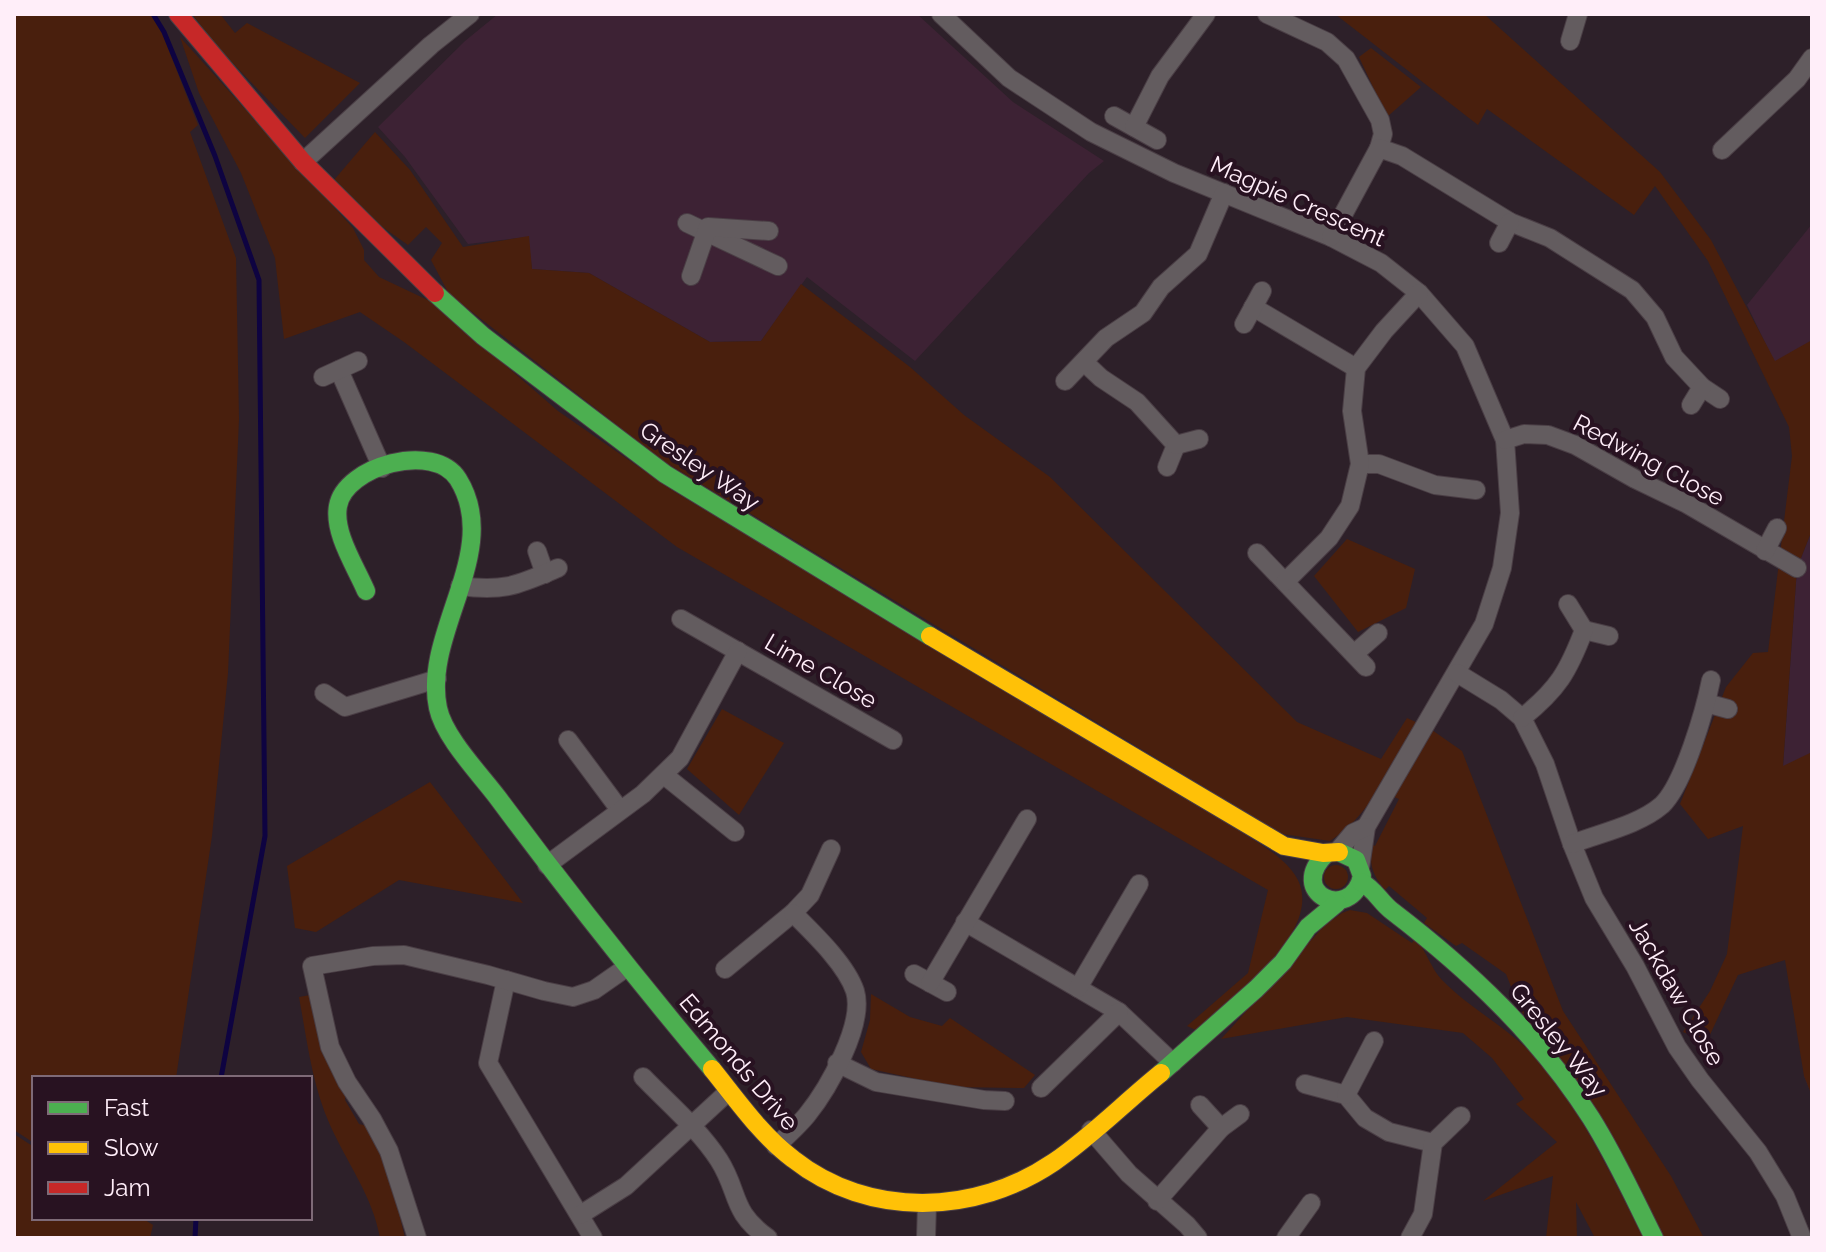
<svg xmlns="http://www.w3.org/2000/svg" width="1826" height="1252" font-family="Raleway,sans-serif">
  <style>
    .built { fill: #3d2234 }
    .green { fill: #491f0d }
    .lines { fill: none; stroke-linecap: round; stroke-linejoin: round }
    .stream { stroke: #0e0341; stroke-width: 5 }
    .street-casing { stroke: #4a3e45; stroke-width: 20 }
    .fast-casing { stroke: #4a3e45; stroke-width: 20 }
    .slow-casing { stroke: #4a3e45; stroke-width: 20 }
    .jam-casing { stroke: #4a3e45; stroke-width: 20 }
    .street { stroke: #635c5f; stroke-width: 18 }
    .fast { stroke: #4caf50; stroke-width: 18 }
    .slow { stroke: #ffc107; stroke-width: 18 }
    .jam { stroke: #c62828; stroke-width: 18 }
    .labels { text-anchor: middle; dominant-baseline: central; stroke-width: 8; stroke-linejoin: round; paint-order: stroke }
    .street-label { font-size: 24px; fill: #ffeef9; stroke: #281221 }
  </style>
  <rect width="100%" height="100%" fill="#2d2029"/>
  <!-- built -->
  <g class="built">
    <path d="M498 14H917L1013 102 1104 161 1089 173 915 361 807 277 761 341 710 342 589 273 532 269 528 237 468 244 405 157 378 127 465 41Z"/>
    <path d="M1812 224V441L1747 305Z"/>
    <path d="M1812 530V1096L1804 1076 1783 767 1797 568Z"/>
  </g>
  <!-- green -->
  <g class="green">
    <path d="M14 14H150L162 33 198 125 190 132 236 258 239 419 228 673 212 836 176 1078H34V1143L14 1130Z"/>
    <path d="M192 14H220L235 33 247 23 360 83 305 138 219 49Z"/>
    <path d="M1335 14H1484L1660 172 1711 240 1775 361 1812 340V530L1797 568 1783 766 1812 752V1096L1804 1076 1785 960 1738 975 1707 1041 1683 1032 1710 991 1727 954 1743 826 1708 839 1680 804 1726 687 1753 653 1768 652 1792 456 1789 427 1708 261 1655 186 1634 215 1487 109 1478 125Z"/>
    <path d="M180 37 353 228 364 250V260L379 277 434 303 558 411 675 492 1237 829C1256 842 1283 856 1295 875 1330 928 1230 999 1196 1030L1187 1026 1248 973 1268 890 677 547 404 342 360 312 284 339 275 258 241 173 199 93Z"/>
    <path d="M1371 48 1421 87 1387 117 1359 57Z"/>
    <path d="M375 132 410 170 463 247 529 236 532 269 589 273 710 342 761 341 801 284 910 367 964 415 1050 477 1297 722 1381 759 1407 718 1418 723C1394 763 1370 816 1330 841L1282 834 663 461 449 294 431 260 442 243 426 227 408 245 371 219 334 180Z"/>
    <path d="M1347 539 1415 569 1406 608 1358 632 1314 576Z"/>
    <path d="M722 709 784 743 739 815 687 769Z"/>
    <path d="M1432 730 1462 751 1563 1011 1671 1176 1704 1238H1664L1520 1009 1506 974 1462 943 1456 946 1424 923 1427 918 1389 886 1385 890C1373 876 1368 864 1373 845L1375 846 1399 799 1394 797Z"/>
    <path d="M430 782 523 903 399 880 316 932 295 928 287 866Z"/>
    <circle cx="1336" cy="877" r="12"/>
    <path d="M1350 910 1367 913 1412 943 1415 939C1427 951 1431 969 1442 980 1472 1011 1513 1030 1541 1063 1584 1115 1612 1178 1644 1238H1595L1576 1202 1577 1238H1546L1553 1176 1483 1201 1557 1142 1516 1104 1524 1099 1492 1058 1463 1033 1347 1017 1221 1039 1325 925 1342 913Z"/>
    <path d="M871 994 910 1017 942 1026 950 1018 1035 1075 1024 1088 953 1087 871 1069 861 1052 870 1020Z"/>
    <path d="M310 995 346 1092 345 1100 359 1124 367 1126 385 1160 401 1202 398 1209 405 1238H380C373 1197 347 1163 330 1125 312 1085 307 1040 299 997Z"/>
    <path d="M14 1134 34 1147V1218H142L153 1225 150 1238H14Z"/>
  </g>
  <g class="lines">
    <!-- stream -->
    <g class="stream">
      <path d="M153 14 164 32 215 156 259 280 265 836 221 1078"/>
      <path d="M195 1238 196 1218"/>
    </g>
    <!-- street casing -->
    <g class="street-casing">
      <g id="street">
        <path d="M941 14 1009 78 1091 132 1174 173 1331 237 1381 263 1419 293 1465 346 1505 440 1510 513 1502 568 1484 624 1366 827 1360 868"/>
        <path d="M1267 14 1327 42 1346 59 1380 120 1383 134 1379 148"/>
        <path d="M1570 41 1578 14"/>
        <path d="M1114 116 1157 140"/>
        <path d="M1134 127 1160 76 1206 14"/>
        <path d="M1722 150 1797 79 1812 58"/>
        <path d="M303 162 431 45 470 14"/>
        <path d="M687 223 778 266"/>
        <path d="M1331 237 1379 148 1402 156 1510 222 1550 238 1632 290 1655 317 1674 357 1702 387 1720 399"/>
        <path d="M1499 243 1510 222"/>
        <path d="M691 276 708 227 769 231"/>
        <path d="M1253 307 1356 368"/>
        <path d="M1244 324 1262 291"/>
        <path d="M1084 362 1101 378 1137 402 1176 445 1167 467"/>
        <path d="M339 370 382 468"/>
        <path d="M323 377 358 361"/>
        <path d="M1065 381 1106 338 1143 313 1161 287 1198 254 1224 193"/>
        <path d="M1691 405 1702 387"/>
        <path d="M1505 440 1524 434 1548 435 1575 445 1635 479 1687 504 1797 568"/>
        <path d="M1176 445 1199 439"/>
        <path d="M1360 464H1379L1435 485 1476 490"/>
        <path d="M537 551 545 574"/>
        <path d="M1765 551 1777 528"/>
        <path d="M1257 553 1366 667"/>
        <path d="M1285 582 1329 538 1350 506 1360 464 1352 411 1356 368 1384 331 1419 293"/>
        <path d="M460 586C504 592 518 585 558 568"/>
        <path d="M681 619 893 740"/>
        <path d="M1584 630 1609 636"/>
        <path d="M1354 654 1378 633"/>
        <path d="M1457 673 1501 700 1522 718 1545 764 1572 844 1594 898 1635 966 1677 1047 1700 1080 1758 1152 1785 1196 1802 1238"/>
        <path d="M324 693 345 707 437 679"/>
        <path d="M1706 703 1728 709"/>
        <path d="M1522 718C1558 689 1568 672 1584 630L1568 604"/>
        <path d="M568 740 620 810"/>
        <path d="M664 775 735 832"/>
        <path d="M1572 844C1600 833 1639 825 1662 805 1684 784 1705 710 1711 680"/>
        <path d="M1337 852 1353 833 1366 827"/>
        <path d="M547 865 643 794 680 758 738 651"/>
        <path d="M965 922 1119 1012 1173 1063"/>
        <path d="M725 969 793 913 810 895 831 849"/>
        <path d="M914 974 947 992"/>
        <path d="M506 980 488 1063 593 1238"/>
        <path d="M930 983 1027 819"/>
        <path d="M1078 988 1139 884"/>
        <path d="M837 1063 876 1082 984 1100 1005 1101"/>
        <path d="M643 1077C668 1103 699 1129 719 1160 740 1193 730 1211 768 1238"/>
        <path d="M1305 1084 1346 1095 1365 1118 1389 1132 1433 1143"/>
        <path d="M1041 1088 1119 1012"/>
        <path d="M1346 1095 1374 1041"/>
        <path d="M1200 1105 1221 1128"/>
        <path d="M1091 1130 1129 1174 1187 1225 1198 1238"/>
        <path d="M776 1146C787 1136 798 1126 807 1115 828 1089 865 1024 855 991 846 964 813 933 793 913"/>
        <path d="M1157 1201 1221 1128 1240 1114"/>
        <path d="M580 1215 626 1186 729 1091"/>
        <path d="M417 1238 389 1151 372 1119 347 1082 330 1047 312 966 373 956 404 955 488 975 544 991 573 997 594 990 627 967"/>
        <path d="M926 1238 927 1204"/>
        <path d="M1286 1238 1311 1203"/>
        <path d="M1410 1238 1423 1214 1433 1143 1461 1116"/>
      </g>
    </g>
    <!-- fast casing -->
    <g class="fast-casing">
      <g id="fast">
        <path d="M435 293 483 336 665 474 930 636"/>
        <path d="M366 591C356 567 333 533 338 506 345 466 434 441 458 479 503 551 422 632 438 708 444 737 480 774 498 798 567 891 638 981 712 1069"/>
        <path d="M1327 853C1284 893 1351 924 1362 876L1356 860 1339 852"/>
        <path d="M1361 882C1375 889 1380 902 1392 911 1469 970 1539 1036 1591 1118 1615 1156 1634 1198 1654 1238"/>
        <path d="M1161 1073 1256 989 1283 962 1308 927 1337 903"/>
      </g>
    </g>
    <!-- slow casing -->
    <g class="slow-casing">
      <g id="slow">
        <path d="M930 636 1284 846 1323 853 1339 852"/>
        <path d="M712 1069C737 1100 761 1135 793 1159 869 1219 976 1215 1054 1162 1092 1136 1125 1102 1161 1073"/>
      </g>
    </g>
    <!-- jam casing -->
    <g class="jam-casing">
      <path id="jam" d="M178 14 303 162 435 293"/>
    </g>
    <!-- street -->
    <use href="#street" class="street"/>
    <!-- fast -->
    <use href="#fast" class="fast"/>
    <!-- slow -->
    <use href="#slow" class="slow"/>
    <!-- jam -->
    <use href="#jam" class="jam"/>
  </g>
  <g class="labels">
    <!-- street labels -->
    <g class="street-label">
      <text transform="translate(1298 201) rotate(24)">Magpie Crescent</text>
      <text transform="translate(1649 460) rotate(28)">Redwing Close</text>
      <text transform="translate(700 466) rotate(34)">Gresley Way</text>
      <text transform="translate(821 671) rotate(30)">Lime Close</text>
      <text transform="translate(1677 992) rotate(60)">Jackdaw Close</text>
      <text transform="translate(1559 1040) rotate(51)">Gresley Way</text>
      <text transform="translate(739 1062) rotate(50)">Edmonds Drive</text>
    </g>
  </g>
  <!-- border -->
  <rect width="1826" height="1252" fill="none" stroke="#ffeef9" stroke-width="32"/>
  <!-- legend -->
  <rect x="32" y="1076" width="280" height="144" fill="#281221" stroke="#7e6a77" stroke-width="2"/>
  <rect x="48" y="1102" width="40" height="12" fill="#4caf50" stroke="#7e6a77" stroke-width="2"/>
  <text x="104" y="1116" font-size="24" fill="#ffeef9">Fast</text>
  <rect x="48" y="1142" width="40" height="12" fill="#ffc107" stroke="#7e6a77" stroke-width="2"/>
  <text x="104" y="1156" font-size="24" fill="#ffeef9">Slow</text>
  <rect x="48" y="1182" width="40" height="12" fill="#c62828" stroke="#7e6a77" stroke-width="2"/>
  <text x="104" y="1196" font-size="24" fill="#ffeef9">Jam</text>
</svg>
